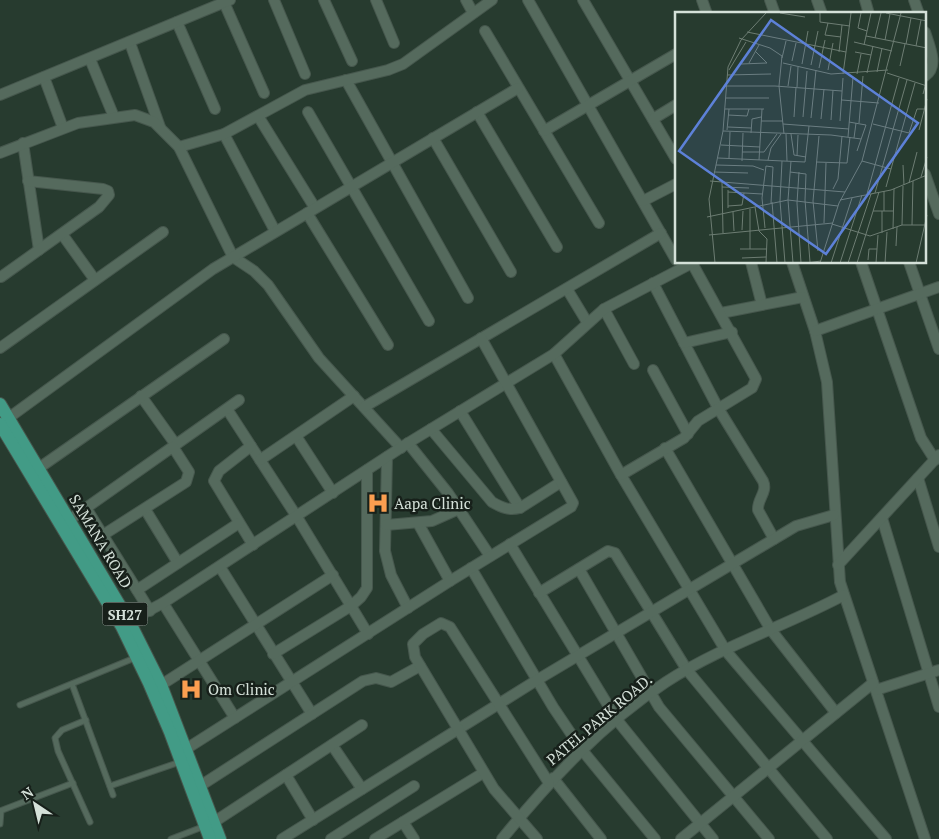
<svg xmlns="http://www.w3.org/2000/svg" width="939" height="839" font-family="'PT Serif',serif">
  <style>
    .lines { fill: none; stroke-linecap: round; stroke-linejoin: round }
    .service-casing { stroke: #46574d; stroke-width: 7 }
    .minor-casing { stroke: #46574d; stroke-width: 12 }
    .primary-casing { stroke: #46574d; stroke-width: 14 }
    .service { stroke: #556a5d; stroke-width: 5 }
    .minor { stroke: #556a5d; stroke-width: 10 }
    .primary { stroke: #429b86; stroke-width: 12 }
    .labels { text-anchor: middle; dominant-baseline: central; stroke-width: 5; stroke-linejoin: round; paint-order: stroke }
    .shield { fill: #17201a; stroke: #9ca7a0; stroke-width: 1 }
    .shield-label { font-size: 14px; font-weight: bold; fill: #d5e1d9 }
    .poi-label { font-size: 15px; fill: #d5e1d9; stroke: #17201a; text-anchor: start }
    .street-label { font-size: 15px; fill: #d5e1d9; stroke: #17201a }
    .inset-road { fill: none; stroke: #6d7d73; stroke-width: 1 }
    .view { fill: #5d81d8; fill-opacity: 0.15; stroke: #5d81d8; stroke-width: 2.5 }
    .inset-edge { fill: none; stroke: #d5e1d9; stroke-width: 2.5 }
  </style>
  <rect width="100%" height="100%" fill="#273b2f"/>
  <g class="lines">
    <!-- service casing -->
    <g class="service-casing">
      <g id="service">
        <path d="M72 684 113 795"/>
        <path d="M20 705 137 657"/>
        <path d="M86 720 62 730 55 738 58 751 90 822"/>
        <path d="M110 786 180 762"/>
        <path d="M0 811 73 783"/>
        <path d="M0 824 1 811"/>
        <path d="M171 839 205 826"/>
      </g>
    </g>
    <!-- minor casing -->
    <g class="minor-casing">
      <g id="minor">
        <path d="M223 0 264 93"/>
        <path d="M274 0 305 74"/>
        <path d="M324 0 352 61"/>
        <path d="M376 0 394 43"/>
        <path d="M466 0 473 13"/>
        <path d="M528 0 676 260"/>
        <path d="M583 0 676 159"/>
        <path d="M702 0 707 14"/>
        <path d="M770 0 775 14"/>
        <path d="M817 0 822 14"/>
        <path d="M865 0 869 14"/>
        <path d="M914 0 919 14"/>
        <path d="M177 22 215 109"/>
        <path d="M485 31 599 223"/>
        <path d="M925 32C930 47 939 67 925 76"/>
        <path d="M130 43 160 127"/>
        <path d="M90 59 114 117"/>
        <path d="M44 77 63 128"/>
        <path d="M346 80 468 298"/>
        <path d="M0 95 230 0"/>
        <path d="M308 112 429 321"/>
        <path d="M477 112 557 247"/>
        <path d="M258 116 315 208"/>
        <path d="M653 119 676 105"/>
        <path d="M544 131 676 54"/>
        <path d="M224 134 275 231"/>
        <path d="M433 138 511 272"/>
        <path d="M23 143 39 250"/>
        <path d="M179 147 224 134 305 90 388 70 403 64 492 0"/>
        <path d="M0 153 78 123 135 115 154 122 179 147 233 257 254 271 268 285 319 358 401 448"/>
        <path d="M925 174 939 214"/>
        <path d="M643 201 676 184"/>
        <path d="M307 213 388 345"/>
        <path d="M62 234 95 280"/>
        <path d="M751 262 762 305"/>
        <path d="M792 262 815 331 827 382 840 582 925 839"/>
        <path d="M861 262 921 438 935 460"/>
        <path d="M909 262 939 349"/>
        <path d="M1 277 99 207 109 195 108 191 103 189 28 181"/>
        <path d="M653 283 718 408 763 481C768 492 757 499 758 510L774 539"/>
        <path d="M567 289 587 322"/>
        <path d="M604 309 634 364"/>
        <path d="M721 313 803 297"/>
        <path d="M815 331 939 287"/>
        <path d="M684 343 732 332"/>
        <path d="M0 348 163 232"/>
        <path d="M554 354 621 475 726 651 886 839"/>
        <path d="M653 370 688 434"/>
        <path d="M141 396 176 445"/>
        <path d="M364 407 661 233"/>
        <path d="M227 409 297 517 368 634"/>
        <path d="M460 411 520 508"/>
        <path d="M3 422 213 269 518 88"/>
        <path d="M431 429 492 502C501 507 508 511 520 508L561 482"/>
        <path d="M296 436 333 493"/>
        <path d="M408 443 448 493 490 556"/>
        <path d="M251 446 219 471 214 481 253 545"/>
        <path d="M665 448 771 630 836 713"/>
        <path d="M387 457 385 551 391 575 408 608"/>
        <path d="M260 460 354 396"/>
        <path d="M39 468 224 339"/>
        <path d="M621 475 684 438 698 421 752 388 756 379 692 263"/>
        <path d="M918 478 939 547"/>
        <path d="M86 508 150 611"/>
        <path d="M145 509 178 563"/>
        <path d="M882 518 939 707"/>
        <path d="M69 520 239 400"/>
        <path d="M418 523 450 581"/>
        <path d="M386 525 432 521 459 509"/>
        <path d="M103 535 186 482 189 472 173 447"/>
        <path d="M510 544 617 720 713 839"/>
        <path d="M838 565 939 455"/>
        <path d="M220 567 312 714"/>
        <path d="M471 568 553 707 582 750 655 839"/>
        <path d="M579 569 659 707 769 839"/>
        <path d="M137 590 239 523"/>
        <path d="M539 593 608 551 615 553 687 670 827 839"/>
        <path d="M163 603 235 718"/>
        <path d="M129 621 163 603 408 443 554 354 604 309 694 262"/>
        <path d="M273 654 351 606 361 597 367 588V470"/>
        <path d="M161 685 333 575"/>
        <path d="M876 690 939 670"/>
        <path d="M332 745 362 789"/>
        <path d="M186 749 450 581 571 507 573 503 481 338"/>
        <path d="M286 775 313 820"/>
        <path d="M553 778 601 839"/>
        <path d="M200 786 363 681 376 678 391 682 420 666"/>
        <path d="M214 822 362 725"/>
        <path d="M403 822 414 839"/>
        <path d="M282 839 537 680 796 526 834 515"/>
        <path d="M331 839 414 786"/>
        <path d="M375 839 483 773"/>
        <path d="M502 839C550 780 602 724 666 682 721 646 786 626 844 595"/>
        <path d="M537 839 494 789 415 657 413 644 423 634 441 623 450 627 549 783"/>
        <path d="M681 839 873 683"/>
      </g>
    </g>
    <!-- primary casing -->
    <g class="primary-casing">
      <g id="primary">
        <path d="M0 404 129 621 161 685 220 839"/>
        <path d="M0 424 122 627 149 683 170 732 210 839"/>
      </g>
    </g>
    <!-- service -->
    <use href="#service" class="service"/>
    <!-- minor -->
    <use href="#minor" class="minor"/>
    <!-- primary -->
    <use href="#primary" class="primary"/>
  </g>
  <!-- icons -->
  <defs>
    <g id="hospital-bare" transform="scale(1.725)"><path d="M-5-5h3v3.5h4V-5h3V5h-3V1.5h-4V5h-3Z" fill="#fb9e50" stroke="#17201a" stroke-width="2.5" paint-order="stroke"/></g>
  </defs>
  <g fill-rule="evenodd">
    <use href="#hospital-bare" x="378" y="503"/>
    <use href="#hospital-bare" x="191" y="689"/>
  </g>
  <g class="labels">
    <!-- shield labels -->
    <rect class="shield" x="102.5" y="602.5" width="45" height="23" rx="4"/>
    <g class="shield-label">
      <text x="125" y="614">SH27</text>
    </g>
    <!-- poi labels -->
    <g class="poi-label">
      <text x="394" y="503">Aapa Clinic</text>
      <text x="208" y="689">Om Clinic</text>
    </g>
    <!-- street labels -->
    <g class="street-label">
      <text transform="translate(101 541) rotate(59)">SAMANA ROAD</text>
      <text transform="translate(599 719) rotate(-40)">PATEL PARK ROAD.</text>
    </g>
  </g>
  <!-- overview -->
  <g transform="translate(675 12)">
    <rect width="251" height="251" fill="#273b2f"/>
    <path class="inset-road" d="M105 1 130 5M145 1V10L175 14M186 1 183 16 192 19M211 1 252 9M153 11 150 23 166 25M72 20 171 40 176 1M191 24 252 36M64 26 95 36 107 44 104 74 109 122M200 26 206 1M210 28 215 2M179 30 217 39M231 32 236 6M189 33 196 1M241 34 246 8M164 40 167 13M180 40 196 43M107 46 111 29M117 49 121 31M74 51 84 33M108 51 156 62 213 58M66 52 92 51 80 39M127 52 133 19M136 53 143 19M225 54 230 32M144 56 150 28M54 58 71 30M153 58 158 31M202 60 207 36M192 61 198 34M212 61 252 74M168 62 171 40M182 62 186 42M52 63 96 62M49 74H100L167 79M113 74 116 54M122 75 123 55M248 82 252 67M51 86H94M167 88 204 91M50 97H89M53 103 72 104 74 97M119 105 121 75M128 105 132 59M136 106 141 58M146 107 149 77M156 108 158 78M86 109H108M165 109 168 66M174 110 191 113 182 139M184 111 188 64M108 112 174 117M198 112 234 121 242 97H252M53 115 76 116M52 118 54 97M244 118 252 87M48 119 156 123 186 127M76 121 77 107 86 105M111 122 112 149M116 122 119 143 131 145M173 125 178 65M179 126 181 111M46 133 85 135M67 140H89L102 122M122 144 123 123M43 146 130 150 134 114M54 146 55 120M84 148 87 97M93 148 96 136 106 122M67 149 68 121M107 149 105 189 110 251M116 149 113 188 118 251M187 149 216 157M141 150 172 151 175 125M41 153 78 154 89 158M228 153 229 173M39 160 73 161M115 160 131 162 130 188 135 250M124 160 122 191 126 251M246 165 252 145M35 169 170 180M47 170 48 221M234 171 242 140M47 175 74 176M211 175 240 71M158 177 163 167 167 124M53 178V196M53 180 87 182M200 181 232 68M192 182 224 66M165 188 216 178 252 163M97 190 102 251M53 194 67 193 69 181M80 195 84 219 92 227 91 251M198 199H218M209 199V179M58 200 59 219M32 205 113 188 163 194M149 211 151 151M157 212 195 224 227 213H252M227 213 228 174M237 213 238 169M90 216 87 186 91 154 98 155 96 191M218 217 219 177M67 218 68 199M207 221V199M34 223 158 211M221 234 222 215M65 237H92M75 237V197M143 239 138 189 144 124M67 246 91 245M193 248 194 237H202M40 251 34 187 48 119 53 55 66 28 91 1M131 251 146 249M145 251 164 191 187 149 226 1M156 251 177 186M165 251 187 183M173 251 196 182M182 251 204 180M201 251 203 223M210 251 212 220M241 251 252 203"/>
    <path class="view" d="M96 8 243 111 151 242 4 139Z"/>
    <rect width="251" height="251" class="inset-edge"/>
  </g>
  <!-- north arrow -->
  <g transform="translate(35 804) rotate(325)" stroke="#17201a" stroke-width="4" paint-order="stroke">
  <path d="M0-4L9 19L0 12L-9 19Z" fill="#d5e1d9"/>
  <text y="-8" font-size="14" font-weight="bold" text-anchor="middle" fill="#d5e1d9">N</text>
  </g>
</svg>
